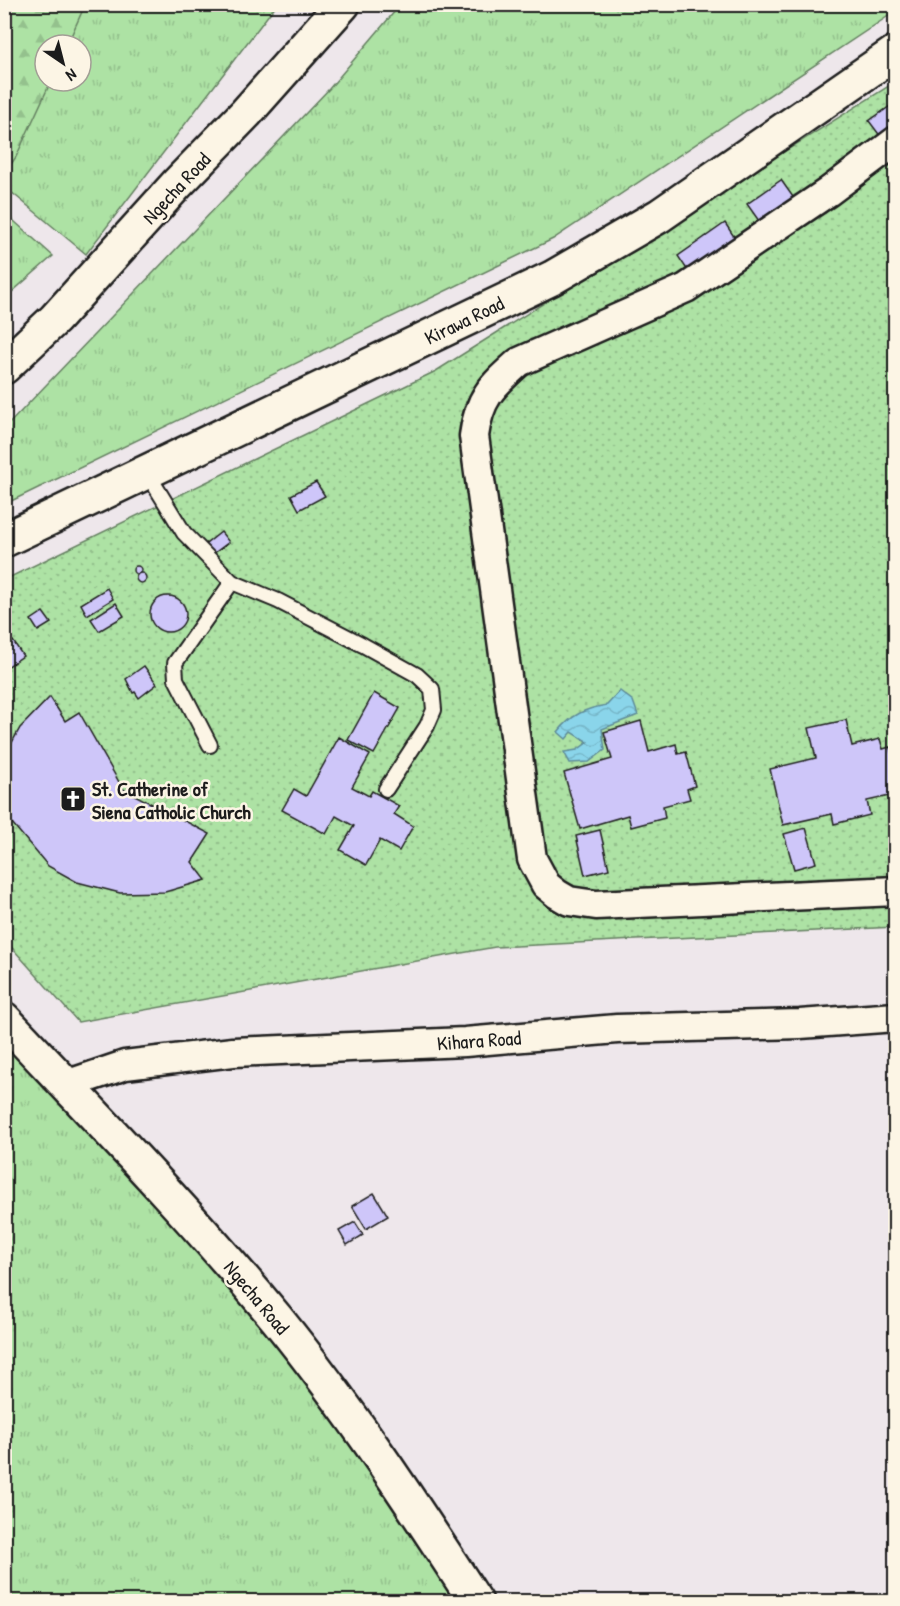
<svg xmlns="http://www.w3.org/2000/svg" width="900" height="1606" font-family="'Patrick Hand',sans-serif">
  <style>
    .grass { fill: url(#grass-tufts); stroke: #647f60; stroke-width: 1.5; fill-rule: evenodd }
    .forest { fill: url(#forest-firs); stroke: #647f60; stroke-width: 1.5 }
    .garden { fill: url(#garden-dots); stroke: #647f60; stroke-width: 1.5 }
    .water { fill: url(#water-waves); stroke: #5e8b98; stroke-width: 1.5 }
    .building { fill: #cec6f9; stroke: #1c1c1c; stroke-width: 1.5 }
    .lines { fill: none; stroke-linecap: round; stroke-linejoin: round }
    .service-casing { stroke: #1c1c1c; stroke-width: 18 }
    .minor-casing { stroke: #1c1c1c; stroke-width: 33 }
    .tertiary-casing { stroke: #1c1c1c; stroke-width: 38 }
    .secondary-casing { stroke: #1c1c1c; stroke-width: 38 }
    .primary-casing { stroke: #1c1c1c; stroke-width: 38 }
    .service { stroke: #fcf5e5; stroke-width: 14 }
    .minor { stroke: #fcf5e5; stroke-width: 28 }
    .tertiary { stroke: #fcf5e5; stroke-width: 33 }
    .secondary { stroke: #fcf5e5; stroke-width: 33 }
    .primary { stroke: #fcf5e5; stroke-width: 33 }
    .labels { text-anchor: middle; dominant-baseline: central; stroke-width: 5; stroke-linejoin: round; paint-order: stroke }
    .street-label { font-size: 20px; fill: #1c1c1c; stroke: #fcf5e5 }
    .poi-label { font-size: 20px; font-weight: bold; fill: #1c1c1c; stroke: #fcf5e5; text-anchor: start }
  </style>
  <defs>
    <pattern id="grass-tufts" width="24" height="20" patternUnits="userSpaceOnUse" patternTransform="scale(1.5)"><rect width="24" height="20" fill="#ade2a4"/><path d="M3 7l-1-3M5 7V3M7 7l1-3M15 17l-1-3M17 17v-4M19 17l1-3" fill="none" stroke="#94c18d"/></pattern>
    <pattern id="forest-firs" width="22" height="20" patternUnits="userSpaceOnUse" patternTransform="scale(1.5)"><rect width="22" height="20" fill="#ade2a4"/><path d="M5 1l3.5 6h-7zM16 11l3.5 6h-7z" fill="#94c18d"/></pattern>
    <pattern id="garden-dots" width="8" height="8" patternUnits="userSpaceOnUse" patternTransform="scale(1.5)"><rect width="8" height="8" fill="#ade2a4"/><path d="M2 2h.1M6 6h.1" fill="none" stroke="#94c18d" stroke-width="1.8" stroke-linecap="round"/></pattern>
    <pattern id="water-waves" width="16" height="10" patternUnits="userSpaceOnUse" patternTransform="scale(1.5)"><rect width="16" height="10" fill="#8ad5ea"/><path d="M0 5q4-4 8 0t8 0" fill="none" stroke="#76b6c8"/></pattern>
  </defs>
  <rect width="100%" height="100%" fill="#eee7eb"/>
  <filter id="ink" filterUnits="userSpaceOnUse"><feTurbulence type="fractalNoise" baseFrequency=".0167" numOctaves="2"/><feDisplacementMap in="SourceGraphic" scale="12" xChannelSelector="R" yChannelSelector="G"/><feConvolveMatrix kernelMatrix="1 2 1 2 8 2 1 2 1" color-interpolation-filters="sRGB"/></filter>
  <g filter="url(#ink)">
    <!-- grass -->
    <g class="grass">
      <path d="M401 4H895L896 11 553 239 5 504V428L329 89Z"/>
      <path d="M4 5H276L86 254 5 187ZM45 45H81V81H45Z"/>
      <path d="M5 213 53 256 5 298Z"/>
      <path d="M4 1033 324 1382 458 1601H5Z"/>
    </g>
    <!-- forest -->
    <path class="forest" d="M5 4 85 5 67 45H45V81H51L16 157 5 173Z"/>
    <!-- garden -->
    <path class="garden" d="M895 82V927L495 947 78 1022 5 940 4 580 436 371Z"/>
    <!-- water -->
    <path class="water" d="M620 691 633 701 638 715 602 729 605 750 589 762 570 763 564 752 577 750 588 742 572 732 566 739 558 732C571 715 586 708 607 705Z"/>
    <!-- building -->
    <g class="building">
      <path d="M896 102V127L881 137 869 121Z"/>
      <path d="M781 180 793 197 759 221 747 204Z"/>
      <path d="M725 223 735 238 688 271 678 256Z"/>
      <path d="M316 482 325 496 299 510 291 495Z"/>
      <path d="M221 532 229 542 213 554 206 544Z"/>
      <circle cx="137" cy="570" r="4"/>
      <circle cx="141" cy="578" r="5"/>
      <path d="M107 588 113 599 87 615 81 604Z"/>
      <circle cx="168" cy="614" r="18"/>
      <path d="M116 603 124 616 99 631 91 619Z"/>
      <path d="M43 612 51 623 38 631 31 620Z"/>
      <path d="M13 641 23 656 4 669V646Z"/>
      <path d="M144 666 157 684 139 698 135 692 133 693 126 679Z"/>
      <path d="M374 693 400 708 374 754 348 740Z"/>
      <path d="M50 697 65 721 79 712 123 789 210 834 192 862 206 880 165 892 120 893 77 882 48 866 12 823 4 808V757L20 728Z"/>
      <path d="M846 720 852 746 880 739 883 749 890 747 896 770V781L891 782 894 795 867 801 870 815 834 824 832 814 783 825 770 769 816 758 809 728Z"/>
      <path d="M641 721 649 752 676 744 678 754 686 752 695 786 687 789 690 799 663 806 665 818 631 827 628 815 580 829 564 773 612 759 604 732Z"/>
      <path d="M339 737 370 755 352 787 369 796 372 791 399 806 394 814 413 826 399 851 380 840 366 865 340 850 354 826 336 816 326 834 282 810 294 789 306 796Z"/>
      <path d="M806 828 816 863 794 869 784 834Z"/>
      <path d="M600 830 609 869 585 875 576 836Z"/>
      <path d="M374 1193 388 1216 366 1229 352 1206Z"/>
      <path d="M355 1222 363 1235 347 1245 339 1231Z"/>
    </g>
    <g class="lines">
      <!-- service casing -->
      <g class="service-casing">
        <g id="service">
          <path d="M146 471 184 533 232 582 278 601 363 645 417 675 432 689 434 710 427 726 386 789"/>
          <path d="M210 745 176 679 175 663 232 582"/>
        </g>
      </g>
      <!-- minor casing -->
      <g class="minor-casing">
        <g id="minor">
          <path d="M896 141 828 192 686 288 519 362C491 387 479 398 474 436L532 859 546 885 557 894 569 901 596 905 896 891"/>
          <path d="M66 1085 125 1065 233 1052 465 1042 617 1029 800 1024 896 1017"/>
        </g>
      </g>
      <!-- tertiary casing -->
      <g class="tertiary-casing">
        <path id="tertiary" d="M4 1019C97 1118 191 1215 277 1319 350 1409 413 1505 476 1602"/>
      </g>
      <!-- secondary casing -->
      <g class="secondary-casing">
        <path id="secondary" d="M4 367 55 319 177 184 246 113 343 4"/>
      </g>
      <!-- primary casing -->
      <g class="primary-casing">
        <path id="primary" d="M4 540 552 278 659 216 896 52"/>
      </g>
      <!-- service -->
      <use href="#service" class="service"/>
      <!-- minor -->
      <use href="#minor" class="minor"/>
      <!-- tertiary -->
      <use href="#tertiary" class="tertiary"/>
      <!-- secondary -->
      <use href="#secondary" class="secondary"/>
      <!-- primary -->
      <use href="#primary" class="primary"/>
    </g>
  </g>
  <!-- icons -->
  <defs>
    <g id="church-square" transform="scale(1.35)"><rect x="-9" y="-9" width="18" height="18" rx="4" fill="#1c1c1c" stroke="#fcf5e5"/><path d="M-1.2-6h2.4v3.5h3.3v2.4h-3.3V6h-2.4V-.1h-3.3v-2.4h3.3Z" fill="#fff"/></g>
  </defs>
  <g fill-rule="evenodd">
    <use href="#church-square" x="73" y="799"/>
  </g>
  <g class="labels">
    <!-- street labels -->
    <g class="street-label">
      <text transform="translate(176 188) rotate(-47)">Ngecha Road</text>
      <text transform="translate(464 320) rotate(-26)">Kirawa Road</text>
      <text transform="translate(479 1040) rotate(-4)">Kihara Road</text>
      <text transform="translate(257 1297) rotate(50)">Ngecha Road</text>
    </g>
    <!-- poi labels -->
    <g class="poi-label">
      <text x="92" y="788">St. Catherine of<tspan x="92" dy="23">Siena Catholic Church</tspan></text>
    </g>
  </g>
  <!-- margin -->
  <rect width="900" height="1606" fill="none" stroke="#fcf5e5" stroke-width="24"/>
  <rect x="12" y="12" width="876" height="1582" fill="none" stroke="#1c1c1c" stroke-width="2" filter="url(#ink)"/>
  <!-- north arrow -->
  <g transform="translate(63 63) rotate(145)"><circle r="28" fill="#fcf5e5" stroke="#a29e95" stroke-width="1.5"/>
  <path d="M0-4.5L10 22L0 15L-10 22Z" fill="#1c1c1c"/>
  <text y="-9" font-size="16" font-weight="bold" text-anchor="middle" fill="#1c1c1c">N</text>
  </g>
</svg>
